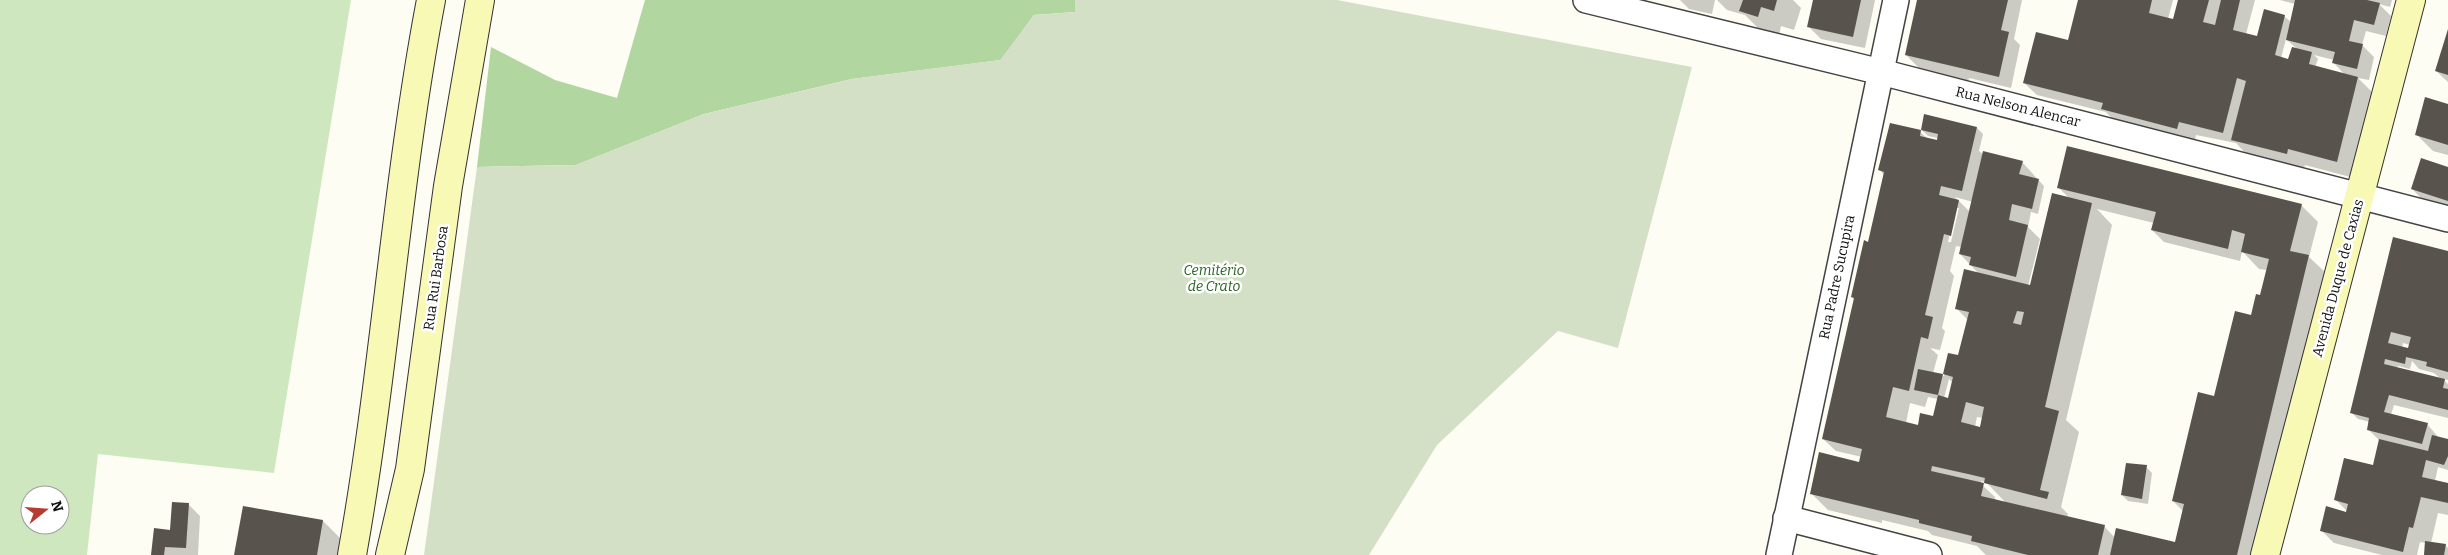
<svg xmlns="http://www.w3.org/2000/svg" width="2448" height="555" font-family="Bitter,serif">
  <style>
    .green { fill: #cfe7bf; fill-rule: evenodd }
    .forest { fill: #b2d6a0 }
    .cemetery { fill: #d4e0c5 }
    .shadow { fill: #0003; fill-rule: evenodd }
    .building { fill: #58534d; fill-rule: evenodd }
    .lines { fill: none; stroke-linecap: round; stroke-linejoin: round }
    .minor-casing { stroke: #434343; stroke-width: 28 }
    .secondary-casing { stroke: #323232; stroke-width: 30 }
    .minor { stroke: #fff; stroke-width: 25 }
    .secondary { stroke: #f8f9b4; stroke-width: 28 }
    .labels { text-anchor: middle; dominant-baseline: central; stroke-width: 5; stroke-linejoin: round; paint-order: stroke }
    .street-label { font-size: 14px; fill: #101010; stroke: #fff }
    .park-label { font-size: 14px; font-style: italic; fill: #2a6325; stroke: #fff }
  </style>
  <rect width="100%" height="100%" fill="#fefdf4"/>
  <!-- green -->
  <path class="green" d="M0 0H351L274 473 98 454 87 555H0ZM30 495H60V525H30Z"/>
  <!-- forest -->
  <path class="forest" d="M645 0H1075V12L1034 15 1001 60 852 79 704 114 576 165 477 167 491 47 555 80 617 98Z"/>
  <!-- cemetery -->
  <path class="cemetery" d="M1075 0H1337L1692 67 1618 348 1558 331 1437 445 1369 555H424L477 167 576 165 704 114 852 79 1000 60 1034 15 1075 12Z"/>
  <!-- shadow -->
  <g class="shadow">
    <path d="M1680 0H1715L1712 14 1689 9Z"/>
    <path d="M1717 0H1793L1801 8 1794 30 1781 26 1779 36 1761 31 1745 15 1727 10Z"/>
    <path d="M1815 0H1875L1865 48 1821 39 1809 27Z"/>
    <path d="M1918 0H2022L2014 39 2020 45 2011 88 1969 78 1968 82 1923 72 1906 55Z"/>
    <path d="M2079 0H2173L2168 19 2174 20 2179 0H2255L2246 34 2258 37 2284 16 2291 22 2295 4 2280 0H2392L2390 7 2379 4 2391 16 2386 36 2366 31 2362 45 2374 57 2369 80 2358 78 2375 95 2354 178 2305 165 2303 171 2249 157 2236 143 2196 135 2194 145 2119 126 2106 112 2037 95 2024 83 2069 42ZM2286 39 2297 49 2292 61 2281 58ZM2314 55 2334 60V63L2345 75 2315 67 2318 59Z"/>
    <path d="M2448 34V82L2436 71Z"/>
    <path d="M2448 105V155L2433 151 2416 134Z"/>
    <path d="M1977 128 1983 134 1979 151 1984 155 2022 162 2044 186 2038 214 2031 212 2028 227 2040 239 2028 286 2031 287 2070 199 2058 187 2301 205 2318 222 2309 257 2326 273 2258 555H1986L1977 546 1932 535 1928 531 1882 520V523L1828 510 1811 493 1860 463 1862 457 1836 451 1823 439 1855 300 1852 297 1869 243 1884 175 1880 170 1920 132 1928 139 1937 141 1938 138 1928 136 1922 130ZM1955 197 1973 202 1970 212ZM1956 208H1959L1951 242H1948ZM2097 209 2154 223 2152 230 2164 242 2240 261 2242 251 2259 269 2267 270 2261 297 2215 398 2173 501 2183 511 2176 543 2115 538 2104 526 2067 518 2068 514 2061 507 2079 432 2066 420 2112 225ZM1956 246 1962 247 1960 254 1979 274 1957 309 1968 320 1959 357 1948 354 1944 376 1933 373 1938 355 1930 348 1940 350 1945 331 1942 328 1954 276 1950 271ZM1949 379 1953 383 1952 400 1944 398ZM1928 397 1938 399 1934 417 1919 426 1906 423 1910 403 1925 407ZM1977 417 1983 418 1980 428 1975 427ZM1981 481 1986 482 2006 503 1995 501V497L1981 484Z"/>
    <path d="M2448 168V209L2424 201 2412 189Z"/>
    <path d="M2394 239 2448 252V380L2443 379 2448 384V418L2394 405 2391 415 2427 424 2439 438 2448 440V470L2438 467 2435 481 2448 485V515L2438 513 2431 543 2445 545 2448 548V555H2425L2426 543 2420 542 2417 555H2382L2334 543 2322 531 2350 514 2336 500 2374 466 2380 441 2368 429 2370 422 2358 419 2352 413ZM2403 343 2410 345 2408 349 2402 348ZM2412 361 2419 369 2434 373 2441 379 2397 368 2398 366 2410 369Z"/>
    <path d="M2146 467 2152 473 2148 504 2128 501 2122 495Z"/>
    <path d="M188 504 200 516 198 555H152Z"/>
    <path d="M244 508 323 521 340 538 337 555H235Z"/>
  </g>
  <!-- building -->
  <g class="building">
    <path d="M1743 0H1777L1774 11 1761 7 1758 17 1739 11Z"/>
    <path d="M1813 0H1861L1853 37 1807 27Z"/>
    <path d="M1917 0H2008L2001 30 2009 32 1999 77 1905 55Z"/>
    <path d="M2078 0H2152L2149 13 2173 19 2178 0H2209L2203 22 2215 25 2221 0H2240L2233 30 2257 36 2264 9 2285 15 2275 55 2288 59 2292 47 2312 52 2309 64 2358 77 2337 162 2288 149 2287 154 2231 140 2246 81 2237 78 2223 133 2179 122 2177 129 2101 109 2103 103 2023 83 2036 32 2068 40Z"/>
    <path d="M2295 0H2367L2380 3 2374 25 2354 20 2349 41 2363 44 2357 69 2332 63 2335 52 2286 40Z"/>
    <path d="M2448 29V75L2435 71Z"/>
    <path d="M2425 97 2448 104V145L2415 135Z"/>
    <path d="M1924 114 1977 127 1962 191 1941 186 1939 195 1959 200 1951 236 1944 234 1925 315 1933 317 1928 339 1921 337 1909 391 1893 387 1886 417 1918 425 1920 413 1933 416 1938 395 1914 390 1918 369 1943 374 1938 395 1948 398 1953 377 1943 374 1948 353 1958 355 1969 312 1955 309 1964 269 2030 285 2052 193 2092 203 2045 407 2059 411 2040 490 2049 492 2047 499 1984 483 1985 478 1968 474 1932 466 1931 471 1984 483 1981 496 2105 525 2098 555H2028L1971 541 1972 536 1919 523V520L1810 494 1819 452 1859 462 1862 449 1822 439 1854 298 1851 297 1864 240 1868 242 1884 172 1878 170 1890 123 1921 130 1920 136 1937 140 1938 134 1921 130ZM2017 311 2024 312 2021 325 2013 323ZM1966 402 1984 407 1980 427 1961 422Z"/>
    <path d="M2067 146 2302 204 2290 251 2309 255 2237 555H2110L2116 528 2175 542 2184 504 2172 501 2198 392 2214 396 2235 311 2251 315 2256 294 2260 295 2269 259 2241 252 2245 234 2232 230 2228 249 2151 230 2156 212 2057 188Z"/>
    <path d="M1983 151 2023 161 2019 174 2039 179 2032 209 2012 204 2009 220 2028 225 2016 277 1969 265 1971 257 1959 254Z"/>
    <path d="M2421 158 2448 167V201L2411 189Z"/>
    <path d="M2393 237 2448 251V372L2426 366 2427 362 2406 357 2405 364 2385 359 2384 364 2445 379 2443 388 2448 389V410L2389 395 2384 412 2428 423 2422 444 2367 430 2369 418 2350 413ZM2391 332 2411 337 2408 348 2388 343Z"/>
    <path d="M2432 435 2448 439V456L2444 465 2426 460 2422 477 2448 483V503L2421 497 2413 528 2409 527 2403 552 2320 531 2326 506 2346 512 2348 504 2334 500 2344 458 2373 465 2379 439 2428 451Z"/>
    <path d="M2126 463 2147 465 2142 499 2121 495Z"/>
    <path d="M172 502 189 503 186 548 165 547 164 555H151L154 528 170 530Z"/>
    <path d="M243 506 323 520 317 555H234Z"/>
    <path d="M2425 541 2446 544 2444 555H2424Z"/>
  </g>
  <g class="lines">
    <!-- minor casing -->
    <g class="minor-casing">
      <g id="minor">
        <path d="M1586 0 1881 72 2448 219"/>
        <path d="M1786 518 1929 555"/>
        <path d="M1779 555 1896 0"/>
      </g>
    </g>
    <!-- secondary casing -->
    <g class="secondary-casing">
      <g id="secondary">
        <path d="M352 555C385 371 396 184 431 0"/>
        <path d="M390 555 410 469 448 186 480 0"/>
        <path d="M2265 555 2411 0"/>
      </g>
    </g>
    <!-- minor -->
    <use href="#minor" class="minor"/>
    <!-- secondary -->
    <use href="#secondary" class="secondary"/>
  </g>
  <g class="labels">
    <!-- street labels -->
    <g class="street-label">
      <text transform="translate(2018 107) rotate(14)">Rua Nelson Alencar</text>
      <text transform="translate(1837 277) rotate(-78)">Rua Padre Sucupira</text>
      <text transform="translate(436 278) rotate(-82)">Rua Rui Barbosa</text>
      <text transform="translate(2338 278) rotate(-75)">Avenida Duque de Caxias</text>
    </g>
    <!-- park labels -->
    <g class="park-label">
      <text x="1214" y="270">Cemitério<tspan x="1214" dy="16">de Crato</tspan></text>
    </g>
  </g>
  <!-- north arrow -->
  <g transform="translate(45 510) rotate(73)"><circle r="24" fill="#ffffff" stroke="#9f9f9f"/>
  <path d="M0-4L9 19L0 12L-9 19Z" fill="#b63c32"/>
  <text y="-8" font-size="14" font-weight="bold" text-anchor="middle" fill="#101010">N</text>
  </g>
</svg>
